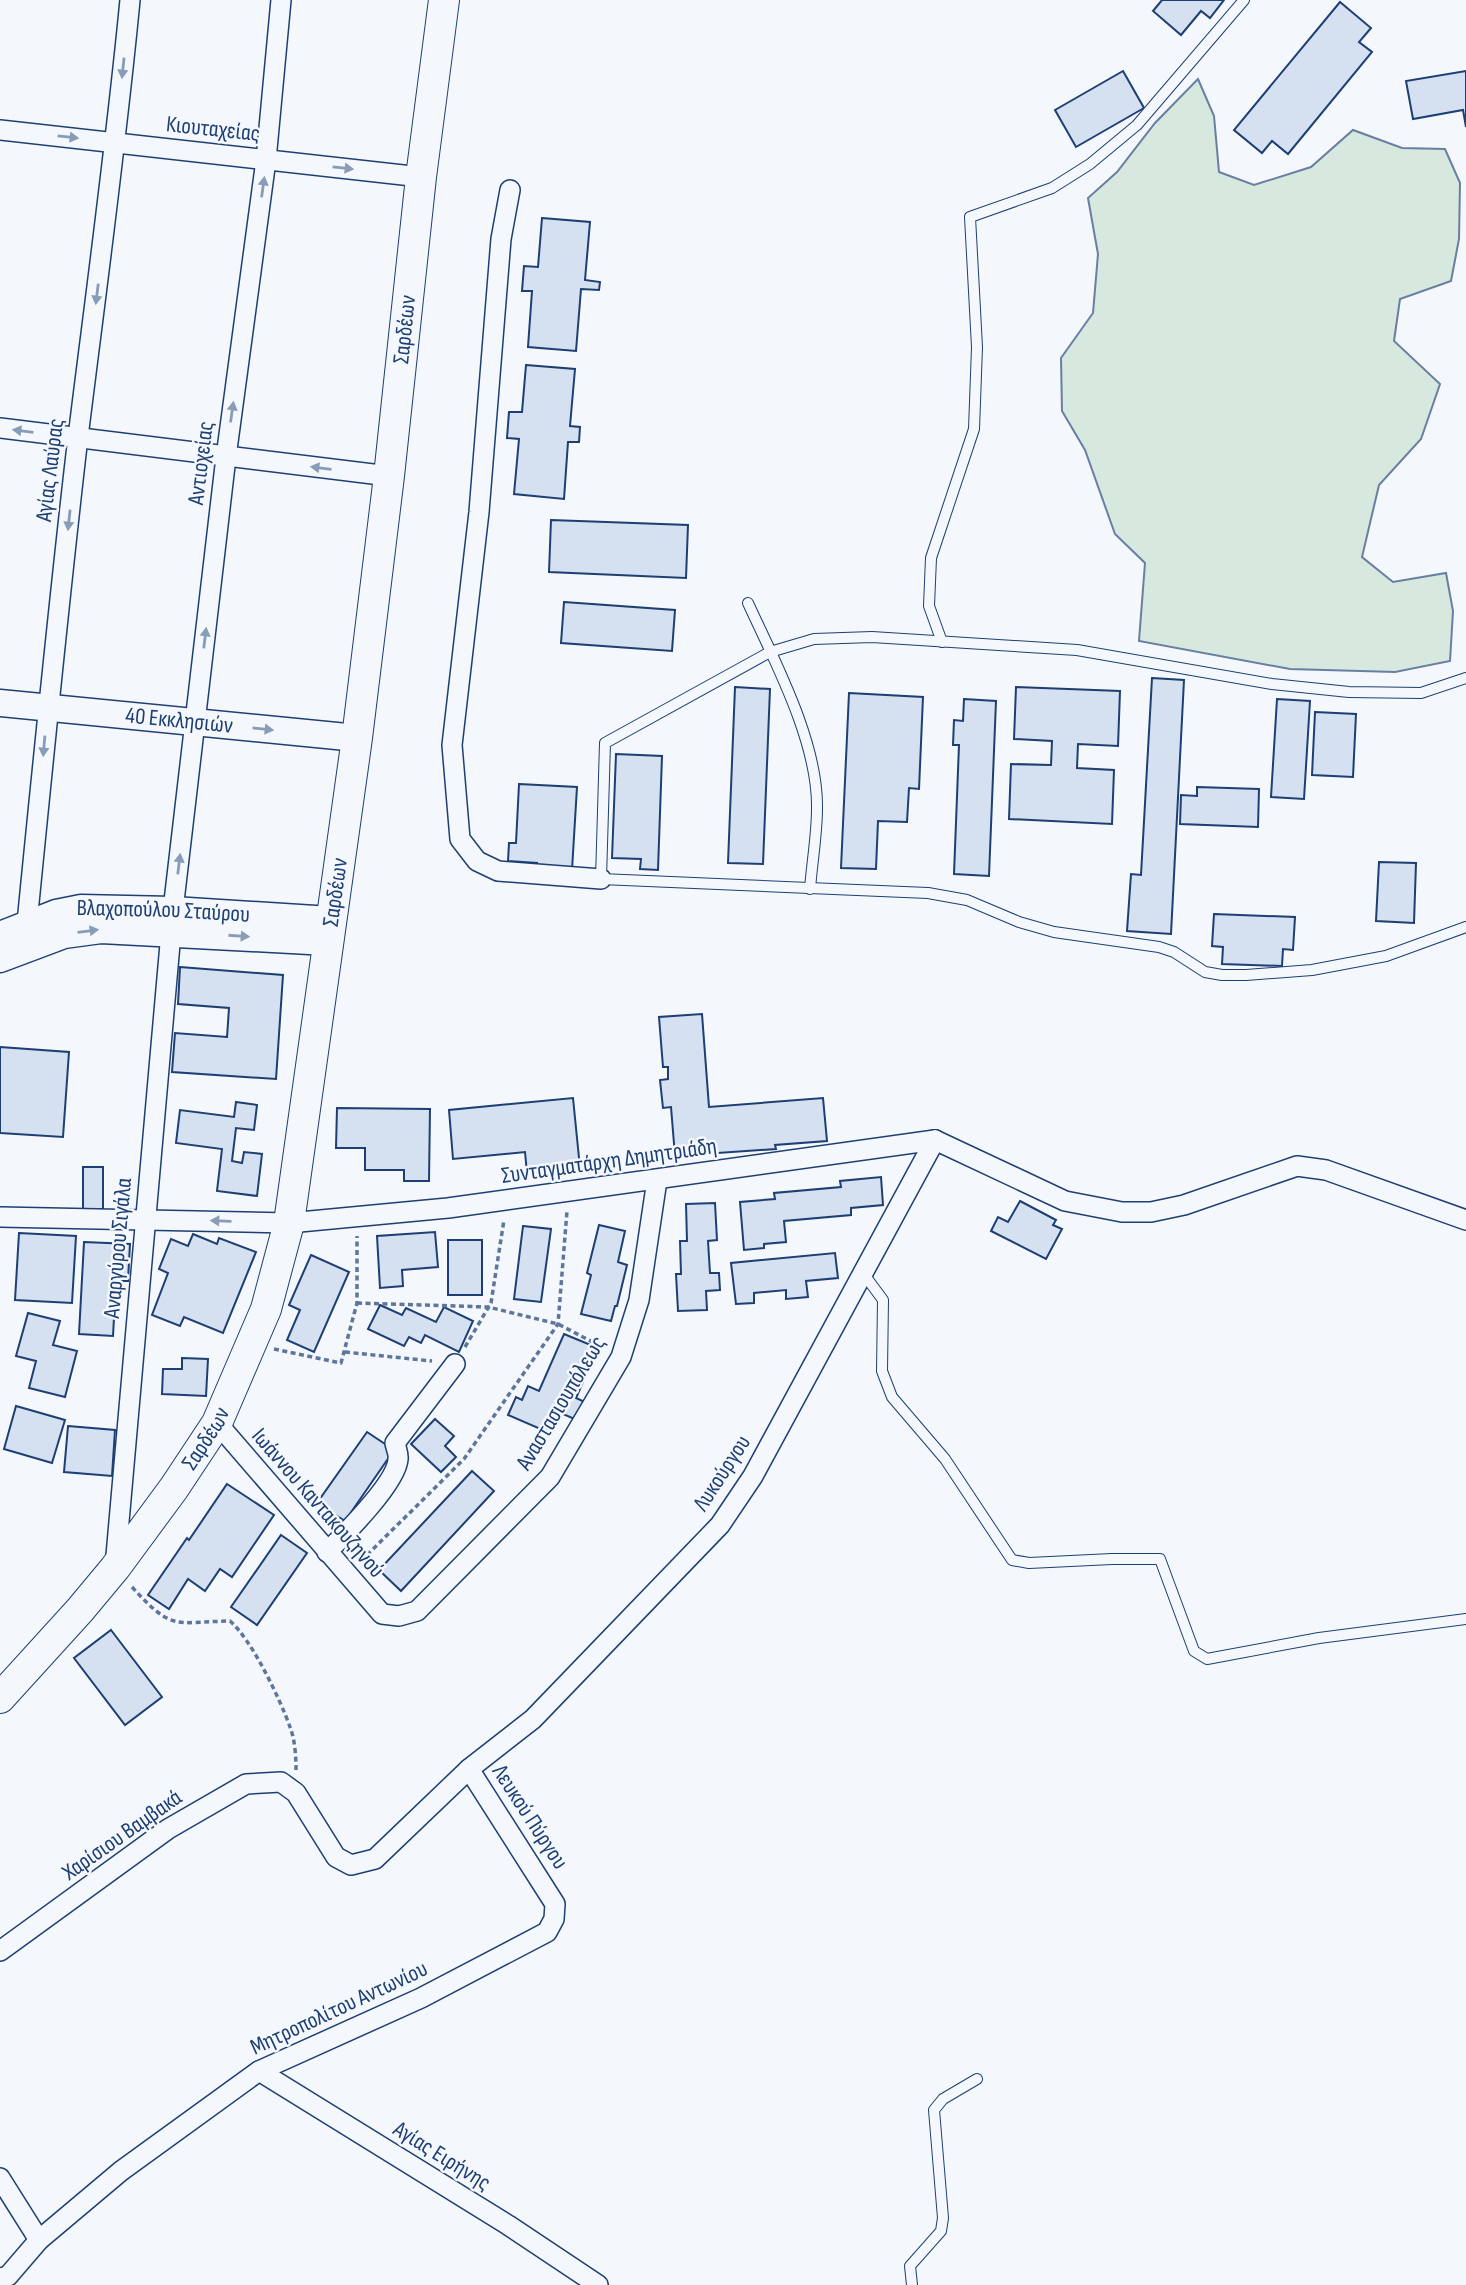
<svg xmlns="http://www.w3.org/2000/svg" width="1466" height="2285" font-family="'Sofia Sans Condensed',sans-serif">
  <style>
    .green { fill: #d7e8df; stroke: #687fa3; stroke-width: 2 }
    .building { fill: #d5e0f0; stroke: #1d3f73; stroke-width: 2 }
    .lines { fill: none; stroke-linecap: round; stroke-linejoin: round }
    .lane-casing { stroke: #1d3f73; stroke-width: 12 }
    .street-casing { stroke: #1d3f73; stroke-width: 22 }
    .secondary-casing { stroke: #1d3f73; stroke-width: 29 }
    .primary-casing { stroke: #1d3f73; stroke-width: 32 }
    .path { stroke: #5e769c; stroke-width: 3.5; stroke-dasharray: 5 3.5; stroke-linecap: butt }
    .lane { stroke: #f4f7fb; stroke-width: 10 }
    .street { stroke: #f4f7fb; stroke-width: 19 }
    .secondary { stroke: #f4f7fb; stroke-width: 26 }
    .primary { stroke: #f4f7fb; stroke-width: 30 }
    .oneway { fill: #889bb7 }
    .labels { text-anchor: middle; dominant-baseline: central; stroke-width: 5; stroke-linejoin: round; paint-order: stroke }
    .street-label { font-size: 23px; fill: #1d3f73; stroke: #f4f7fb }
  </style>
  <rect width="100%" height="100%" fill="#f4f7fb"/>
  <!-- green -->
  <path class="green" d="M1198 79 1214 116 1219 172 1254 185 1311 167 1353 130 1402 148 1445 149 1460 183 1459 239 1451 281 1400 299 1394 341 1440 384 1421 439 1379 485 1362 557 1393 582 1446 573 1453 611 1450 661 1395 672 1290 669 1139 641 1145 563 1115 534 1085 450 1062 411 1061 358 1093 313 1098 254 1088 198 1117 172 1155 123Z"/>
  <!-- building -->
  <g class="building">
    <path d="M1162 0H1224L1210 18 1201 11 1181 35 1153 11Z"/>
    <path d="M1340 2 1371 28 1359 42 1372 52 1288 154 1272 141 1262 153 1234 130Z"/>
    <path d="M1123 71 1144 108 1076 147 1055 110Z"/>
    <path d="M1466 71V127L1463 110 1413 119 1406 81Z"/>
    <path d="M542 218 590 222 585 280 600 282 599 290 581 289 576 351 528 347 532 291H522L524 266 538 267Z"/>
    <path d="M526 365 575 369 570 426 580 427 579 442H568L564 499 514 494 519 439 507 438 509 412H522Z"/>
    <path d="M551 520 688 525 686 578 549 572Z"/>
    <path d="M564 602 675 610 672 651 561 643Z"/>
    <path d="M1152 678 1184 680 1171 934 1127 931 1131 874 1141 875Z"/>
    <path d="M735 687 770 689 763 864 728 863Z"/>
    <path d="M1016 687 1120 691 1118 746 1078 744 1077 768 1114 770 1112 824 1009 819 1011 764 1051 765 1052 741 1014 739Z"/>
    <path d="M849 693 923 697 919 789 909 788 907 822 878 821 876 869 841 868Z"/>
    <path d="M964 699 996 701 989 876 954 874 959 745H953L954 720 963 721Z"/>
    <path d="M1277 699 1310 701 1304 799 1271 797Z"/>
    <path d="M1315 712 1356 714 1353 777 1312 775Z"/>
    <path d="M616 754 662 756 658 870 640 869 641 859 612 858Z"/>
    <path d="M519 784 577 787 572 870 536 868 537 863 508 861 509 843H516Z"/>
    <path d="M1197 787 1259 789 1258 827 1180 824 1181 795 1197 796Z"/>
    <path d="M1379 862 1416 863 1414 923 1376 921Z"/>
    <path d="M1214 914 1295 917 1293 950 1283 949 1282 966 1222 964 1223 947 1212 946Z"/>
    <path d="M180 967 283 975 276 1079 172 1072 175 1033 227 1037 229 1008 178 1004Z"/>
    <path d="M702 1014 709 1107 823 1098 827 1141 775 1145 776 1149 675 1156 671 1107 663 1108 660 1080 668 1079V1067H663L659 1017Z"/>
    <path d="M0 1047 69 1052 63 1137 0 1133Z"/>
    <path d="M573 1098 580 1168 527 1173 525 1152 453 1159 449 1110Z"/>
    <path d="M236 1102 257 1105 254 1130 236 1128 232 1161 242 1163 244 1152 262 1154 257 1196 217 1191 222 1149 176 1143 180 1110 234 1117Z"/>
    <path d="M337 1108 430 1109 429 1181H404V1170H365V1148H336Z"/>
    <rect x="83" y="1167" width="20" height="42"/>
    <path d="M881 1177 883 1205 851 1208V1215L784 1221 786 1242 764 1244V1248L744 1250 740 1202 775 1199 774 1193 841 1187 840 1181Z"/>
    <path d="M1020 1201 1056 1220 1053 1225 1062 1229 1046 1259 991 1231 998 1217 1008 1222Z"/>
    <path d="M715 1203 717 1240 708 1241 710 1273H719L720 1290 706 1291 707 1310 678 1311 676 1274H681L680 1241H687L686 1204Z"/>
    <path d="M599 1225 625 1231 618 1262 627 1265 617 1306H615L611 1321 581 1314 591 1275 587 1273Z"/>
    <path d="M523 1226 551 1229 541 1302 514 1299Z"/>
    <path d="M435 1232 438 1267 402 1270 403 1286 380 1288 377 1236Z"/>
    <path d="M19 1233 76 1236 72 1303 15 1300Z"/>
    <path d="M193 1234 217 1244 219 1238 256 1252 223 1333 184 1317 180 1326 152 1315 168 1273 159 1269 171 1239 188 1246Z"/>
    <rect x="448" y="1240" width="34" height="55"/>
    <path d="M84 1242 130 1244 128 1281H116L113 1336 79 1334Z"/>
    <path d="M835 1253 838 1278 806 1281 808 1297 786 1299V1290L754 1293V1303L736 1304 731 1263Z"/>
    <path d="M311 1255 349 1272 314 1352 287 1340 300 1310 289 1305Z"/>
    <path d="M380 1305 402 1315 406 1308 436 1322 444 1307 473 1321 459 1352 425 1335 421 1343 409 1337 404 1346 368 1329Z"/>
    <path d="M28 1313 60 1321 53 1345 77 1351 65 1397 29 1388 36 1361 16 1356Z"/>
    <path d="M564 1334 598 1348 576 1398 587 1403 579 1421 554 1410 545 1431 508 1415 516 1397 522 1400 528 1386 539 1391Z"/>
    <path d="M182 1358 208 1359 206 1396 162 1394 163 1369H182Z"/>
    <path d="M16 1406 65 1420 52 1463 4 1449Z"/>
    <path d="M435 1419 454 1436 445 1446 456 1457 441 1472 411 1444Z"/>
    <path d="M68 1426 115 1430 112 1476 64 1472Z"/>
    <path d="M367 1432 394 1450 345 1521 317 1503Z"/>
    <path d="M472 1471 494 1491 401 1591 379 1570Z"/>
    <path d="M227 1484 274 1515 232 1577 220 1569 205 1591 188 1579 169 1609 148 1595 187 1538 189 1540Z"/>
    <path d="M281 1535 307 1553 257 1625 231 1607Z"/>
    <path d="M111 1630 162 1697 125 1725 74 1658Z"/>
  </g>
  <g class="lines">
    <!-- lane casing -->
    <g class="lane-casing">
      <g id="lane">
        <path d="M748 603C775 662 818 742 817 808 817 835 812 862 810 889"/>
        <path d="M942 642 929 606 931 558 974 429 977 347 970 217 1052 188 1090 164 1137 125 1244 0"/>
        <path d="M1466 678 1421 693 1349 692 1272 684 1077 650 872 637 814 639 770 652 605 743 601 879 928 893 967 900 1019 922 1054 932 1159 947 1174 952 1205 972 1222 975H1246L1312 970 1386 956 1466 927"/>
        <path d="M863 1273 883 1300 882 1371 892 1397 945 1459 1012 1560 1029 1563 1112 1559H1160L1194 1651 1207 1659 1319 1638 1466 1619"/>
        <path d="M912 2285 910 2266 941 2231 943 2218 934 2110 943 2099 977 2079"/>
      </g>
    </g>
    <!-- street casing -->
    <g class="street-casing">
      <g id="street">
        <path d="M0 130 421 177"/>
        <path d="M510 190 501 239 479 512 452 745 460 839 477 861 498 871 601 879"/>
        <path d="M0 428 389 476"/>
        <path d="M32 934 27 923C43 761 59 599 78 437 96 292 116 146 130 0"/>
        <path d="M935 1140 1065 1201 1122 1212H1151L1184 1205 1297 1166 1326 1170 1466 1220"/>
        <path d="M0 1217 289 1223 448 1208 935 1140"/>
        <path d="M217 1423 382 1614 399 1616 417 1611 550 1477 621 1357 639 1300 657 1180"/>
        <path d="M327 1552C344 1535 397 1482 398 1459 399 1455 396 1448 395 1443L455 1364"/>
        <path d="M115 1567 173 910 226 457 266 160 281 0"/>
        <path d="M0 1951 168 1829 246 1784 281 1782 296 1793 336 1857 351 1865 375 1859 469 1769 533 1719 720 1525 753 1476 935 1140"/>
        <path d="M259 2071 508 2225 598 2285"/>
        <path d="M0 2178 39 2240"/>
        <path d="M0 2278 8 2276 39 2240 121 2171 259 2071 421 1998 547 1932 554 1919 555 1904 469 1769"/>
      </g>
    </g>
    <!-- secondary casing -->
    <g class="secondary-casing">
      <g id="secondary">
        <path id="s1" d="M0 703 357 738"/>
        <path id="s2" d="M0 935 56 913 81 908 173 910 331 920"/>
        <path d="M0 959 64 935 101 930 328 942"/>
      </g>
    </g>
    <!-- primary casing -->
    <g class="primary-casing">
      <g id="primary">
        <path id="s3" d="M0 1698 80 1610 115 1568 174 1488 217 1423 266 1309 289 1223 357 738 389 476 421 177 444 0"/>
      </g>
    </g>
    <!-- path -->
    <g class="path">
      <path d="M357 1303 488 1307 558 1324 604 1348"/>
      <path d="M465 1347 491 1303 504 1220"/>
      <path d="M274 1349 341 1363 357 1303V1236"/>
      <path d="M345 1352 432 1361"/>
      <path d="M361 1561 464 1459 558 1324 567 1211"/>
      <path d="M132 1587C173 1632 174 1622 230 1621 252 1640 280 1699 290 1727 295 1740 296 1756 296 1770"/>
    </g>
    <!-- lane -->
    <use href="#lane" class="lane"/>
    <!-- street -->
    <use href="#street" class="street"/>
    <!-- secondary -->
    <use href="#secondary" class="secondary"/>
    <!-- primary -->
    <use href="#primary" class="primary"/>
  </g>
  <!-- one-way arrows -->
  <defs><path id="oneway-solid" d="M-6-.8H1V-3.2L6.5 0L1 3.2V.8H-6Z" transform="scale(1.75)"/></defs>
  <g class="oneway">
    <use href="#oneway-solid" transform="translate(123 68) rotate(96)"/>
    <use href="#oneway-solid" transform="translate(68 137) rotate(6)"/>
    <use href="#oneway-solid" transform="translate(343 168) rotate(6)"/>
    <use href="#oneway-solid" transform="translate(263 187) rotate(-82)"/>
    <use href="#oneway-solid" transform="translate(97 294) rotate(97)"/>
    <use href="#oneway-solid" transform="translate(232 412) rotate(-82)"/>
    <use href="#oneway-solid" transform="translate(23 431) rotate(-173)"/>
    <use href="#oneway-solid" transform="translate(321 468) rotate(-173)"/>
    <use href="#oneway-solid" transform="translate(69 520) rotate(96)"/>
    <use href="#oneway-solid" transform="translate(205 638) rotate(-83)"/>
    <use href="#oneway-solid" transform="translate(263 729) rotate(6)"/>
    <use href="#oneway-solid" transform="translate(44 746) rotate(95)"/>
    <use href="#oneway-solid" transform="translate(179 864) rotate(-83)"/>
    <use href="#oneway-solid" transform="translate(88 931) rotate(-7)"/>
    <use href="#oneway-solid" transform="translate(239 936) rotate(4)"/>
    <use href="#oneway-solid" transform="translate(221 1221) rotate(-178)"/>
  </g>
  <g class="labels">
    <!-- street labels -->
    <g class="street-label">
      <text transform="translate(213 129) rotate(6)">Κιουταχείας</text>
      <text stroke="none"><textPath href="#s3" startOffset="1465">Σαρδέων</textPath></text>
      <text transform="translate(201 463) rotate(-83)">Αντιοχείας</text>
      <text transform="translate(50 470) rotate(-83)">Αγίας Λαύρας</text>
      <text stroke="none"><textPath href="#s1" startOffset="180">40 Εκκλησιών</textPath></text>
      <text stroke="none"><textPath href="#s3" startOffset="898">Σαρδέων</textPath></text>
      <text stroke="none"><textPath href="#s2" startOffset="168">Βλαχοπούλου Σταύρου</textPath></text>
      <text transform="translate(609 1161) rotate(-8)">Συνταγματάρχη Δημητριάδη</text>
      <text transform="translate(118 1248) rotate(-85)">Αναργύρου Σιγάλα</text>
      <text transform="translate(561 1403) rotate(-59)">Αναστασιουπόλεως</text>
      <text stroke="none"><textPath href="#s3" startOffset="332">Σαρδέων</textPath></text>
      <text transform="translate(722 1473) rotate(-57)">Λυκούργου</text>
      <text transform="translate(318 1503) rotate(49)">Ιωάννου Καντακουζηνού</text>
      <text transform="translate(530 1817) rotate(57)">Λευκού Πύργου</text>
      <text transform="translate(122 1835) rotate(-35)">Χαρίσιου Βαμβακά</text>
      <text transform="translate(339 2008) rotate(-25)">Μητροπολίτου Αντωνίου</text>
      <text transform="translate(442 2156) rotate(32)">Αγίας Ειρήνης</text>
    </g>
  </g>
</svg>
